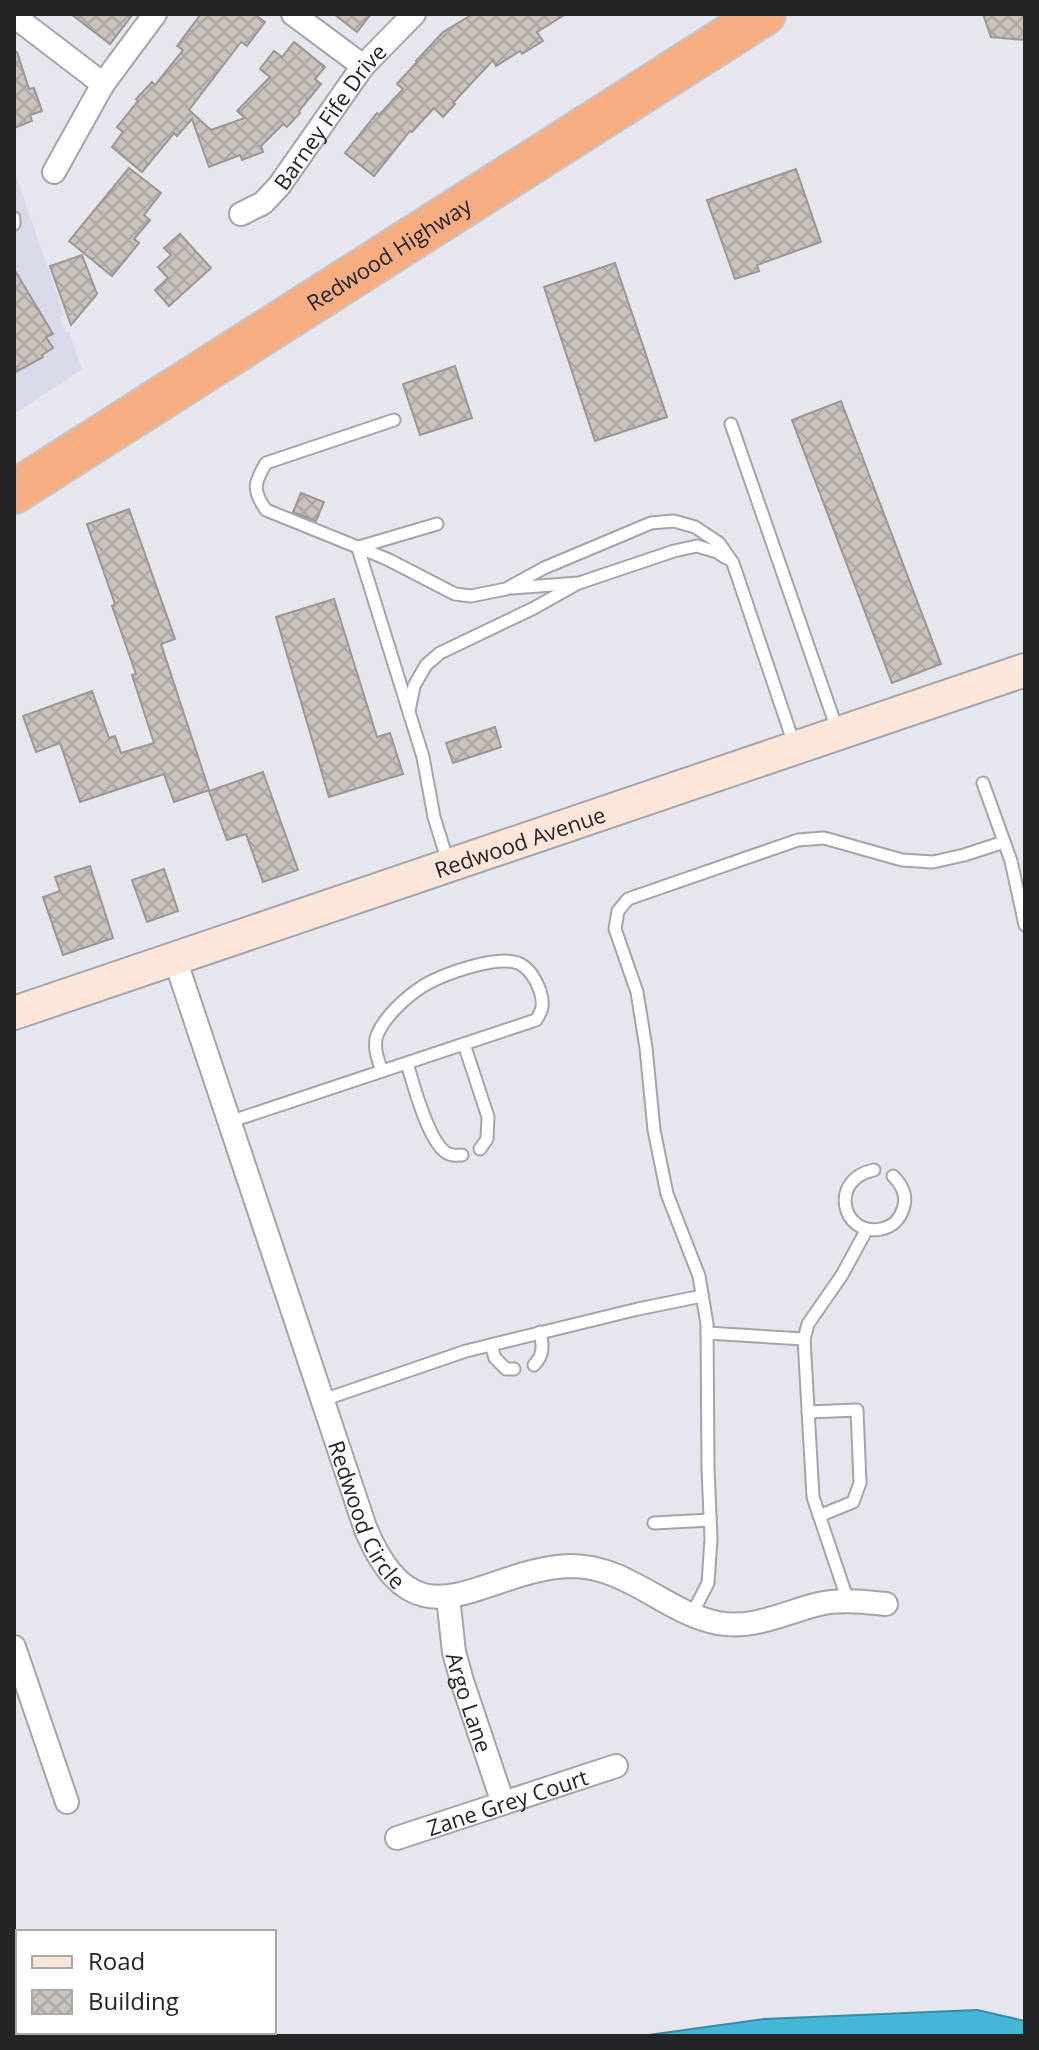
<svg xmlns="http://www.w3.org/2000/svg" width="1039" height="2050" font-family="'Open Sans',sans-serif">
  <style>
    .built { fill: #d9dae9 }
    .water { fill: #44b7d9; stroke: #3b8ba4; stroke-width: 2 }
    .building { fill: url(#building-cross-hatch); stroke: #9d9692; stroke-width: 2 }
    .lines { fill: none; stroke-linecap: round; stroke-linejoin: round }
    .lane-casing { stroke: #a4a4ab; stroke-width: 15 }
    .street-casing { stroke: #a4a4ab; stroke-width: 26 }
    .secondary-casing { stroke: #a4a4ab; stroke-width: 36 }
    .highway-casing { stroke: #c6c6c7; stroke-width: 46 }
    .lane { stroke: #fff; stroke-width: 11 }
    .street { stroke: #fff; stroke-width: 22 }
    .secondary { stroke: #fce6da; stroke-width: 32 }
    .highway { stroke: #f6ad82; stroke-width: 42 }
    .labels { text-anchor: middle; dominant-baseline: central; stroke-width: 7; stroke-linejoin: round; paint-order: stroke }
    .street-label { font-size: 22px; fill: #252528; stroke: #fff }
  </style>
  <defs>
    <pattern id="building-cross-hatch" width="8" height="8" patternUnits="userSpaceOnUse" patternTransform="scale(2)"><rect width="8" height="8" fill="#c8c1bc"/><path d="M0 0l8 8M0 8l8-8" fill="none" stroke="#aca6a2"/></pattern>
  </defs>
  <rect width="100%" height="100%" fill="#e6e6ee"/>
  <!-- built -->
  <path class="built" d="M14 170 64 315 60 317 65 332H69L82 369 14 414Z"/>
  <!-- water -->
  <path class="water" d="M977 2010 1025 2021V2036H542H641L764 2019Z"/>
  <!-- building -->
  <g class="building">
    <path d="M71 14H133L110 44Z"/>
    <path d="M201 14H254L265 22 247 46 241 42 189 110 211 130 245 118 237 111 270 77 260 69 274 51 282 57 294 42 325 67 315 79 321 84 299 111 300 113 287 127 283 124 261 146 263 152 242 160 240 155 209 167 192 119 177 136 174 133 142 172 112 147 123 132 117 127 138 101 136 99 152 82 155 85 183 50 177 46Z"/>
    <path d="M334 14H371L357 32Z"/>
    <path d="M473 14H566L537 32 543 41 522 54 520 51 496 66 493 60 453 103 455 104 443 117 434 108 412 132 410 131 374 176 345 153 377 113 379 115 403 89 397 84 417 62 416 61 443 32Z"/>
    <path d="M983 14H1025V40L991 37Z"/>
    <path d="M14 52H17L29 89 34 88 42 111 30 115 32 121 14 128Z"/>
    <path d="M129 168 161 193 144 215 150 220 134 239 139 243 112 276 69 241Z"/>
    <path d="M796 169 821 242 757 265 759 271 735 279 707 200Z"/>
    <path d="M180 234 211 268 169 306 155 290 168 278 158 267 171 255 164 248Z"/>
    <path d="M82 255 97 294 71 325 50 266Z"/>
    <path d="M615 263 667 417 595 441 544 287Z"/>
    <path d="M14 269 53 334 46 337 53 348 42 355 43 357 14 373Z"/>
    <path d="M455 366 472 418 420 435 403 384Z"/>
    <path d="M841 401 941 664 892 683 792 420Z"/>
    <path d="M301 493 324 502 316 521 293 512Z"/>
    <path d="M129 509 175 639 161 644 209 790 174 802 164 774 80 802 60 743 36 752 23 716 92 691 109 738 115 736 121 753 154 743 132 675 136 674 112 606 115 604 87 524Z"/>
    <path d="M334 599 377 737 390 733 403 774 329 797 276 617Z"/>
    <path d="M495 727 501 747 453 763 446 743Z"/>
    <path d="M263 772 298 870 263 882 246 834 227 840 209 791Z"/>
    <path d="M90 866 113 938 63 955 43 897 60 891 55 877Z"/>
    <path d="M164 869 178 911 147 922 132 880Z"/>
  </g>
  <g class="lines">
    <!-- lane casing -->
    <g class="lane-casing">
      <g id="lane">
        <path d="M14 218V224"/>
        <path d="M394 420 266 463C254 483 252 490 266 510L387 559 455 594 471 596 506 589 544 568 651 523 674 521 695 527 719 543 733 563 795 747"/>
        <path d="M731 424 837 729"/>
        <path d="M359 547 437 524"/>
        <path d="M358 548 423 757 434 817 448 862"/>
        <path d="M512 588 579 583 674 551 697 546 717 552 726 558"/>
        <path d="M409 711 414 686 426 665 440 653 534 608 575 585"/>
        <path d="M983 783 1011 861 1025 925"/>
        <path d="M464 1044 488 1117 487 1139 480 1149"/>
        <path d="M407 1063C413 1083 429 1146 449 1154 453 1156 458 1155 462 1155"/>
        <path d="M229 1122 536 1020C543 1010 544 1003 540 991 536 980 530 968 518 963 496 955 443 974 423 986 406 997 385 1016 377 1035 373 1047 378 1060 382 1071"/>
        <path d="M874 1170C828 1179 842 1237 881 1229 892 1227 900 1219 903 1209 908 1196 902 1185 893 1176"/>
        <path d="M707 1333 804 1339"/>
        <path d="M491 1345 495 1358 506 1369H514"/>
        <path d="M534 1365C544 1355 543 1345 540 1332"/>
        <path d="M323 1400 466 1351 638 1309 702 1296"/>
        <path d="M808 1412 857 1410 860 1483 853 1502 819 1516"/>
        <path d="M654 1523 710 1520"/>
        <path d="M848 1601 813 1497 804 1339 808 1324 842 1275 867 1229"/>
        <path d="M692 1614 708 1583 711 1539 708 1469 707 1324 699 1276 667 1194 654 1130 646 1048 637 992 615 929 618 911 628 899 798 840 824 838 902 860 933 862 964 855 1004 842"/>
      </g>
    </g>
    <!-- street casing -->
    <g class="street-casing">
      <g id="street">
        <path d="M293 14 363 66"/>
        <path d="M14 16 103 84"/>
        <path d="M54 172 103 84 155 14"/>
        <path id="s1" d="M241 214 263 203 279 186 363 66 414 14"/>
        <path id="s2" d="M175 959 365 1527C417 1655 482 1568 571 1566 628 1566 666 1613 718 1623 753 1630 786 1612 819 1604 841 1599 864 1602 886 1604"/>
        <path id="s3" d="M448 1597 454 1652 462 1681 503 1803"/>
        <path d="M14 1647 67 1802"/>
        <path id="s4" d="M397 1838 616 1766"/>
      </g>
    </g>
    <!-- secondary casing -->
    <g class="secondary-casing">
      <g id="secondary">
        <path id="s5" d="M14 1013 1025 670"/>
      </g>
    </g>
    <!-- highway casing -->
    <g class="highway-casing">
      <g id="highway">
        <path id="s6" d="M14 492 764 14"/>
      </g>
    </g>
    <!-- lane -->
    <use href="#lane" class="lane"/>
    <!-- street -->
    <use href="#street" class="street"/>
    <!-- secondary -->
    <use href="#secondary" class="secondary"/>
    <!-- highway -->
    <use href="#highway" class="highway"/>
  </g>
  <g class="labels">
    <!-- street labels -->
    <g class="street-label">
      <text stroke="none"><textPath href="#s1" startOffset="134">Barney Fife Drive</textPath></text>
      <text stroke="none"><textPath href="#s6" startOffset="444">Redwood Highway</textPath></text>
      <text stroke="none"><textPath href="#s5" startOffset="534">Redwood Avenue</textPath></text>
      <text stroke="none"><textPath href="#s2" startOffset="588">Redwood Circle</textPath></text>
      <text stroke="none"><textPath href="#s3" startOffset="108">Argo Lane</textPath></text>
      <text stroke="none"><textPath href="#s4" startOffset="116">Zane Grey Court</textPath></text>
    </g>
  </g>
  <!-- border -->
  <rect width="1039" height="2050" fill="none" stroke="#252528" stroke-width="32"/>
  <!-- legend -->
  <rect x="16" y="1930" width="260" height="104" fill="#ffffff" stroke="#a8a8a9" stroke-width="2"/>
  <rect x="32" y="1956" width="40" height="12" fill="#fce6da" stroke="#a8a8a9" stroke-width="2"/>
  <text x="88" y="1970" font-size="24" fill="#252528">Road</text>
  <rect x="32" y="1990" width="40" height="24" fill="url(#building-cross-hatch)" stroke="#a8a8a9" stroke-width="2"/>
  <text x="88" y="2010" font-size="24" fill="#252528">Building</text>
</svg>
